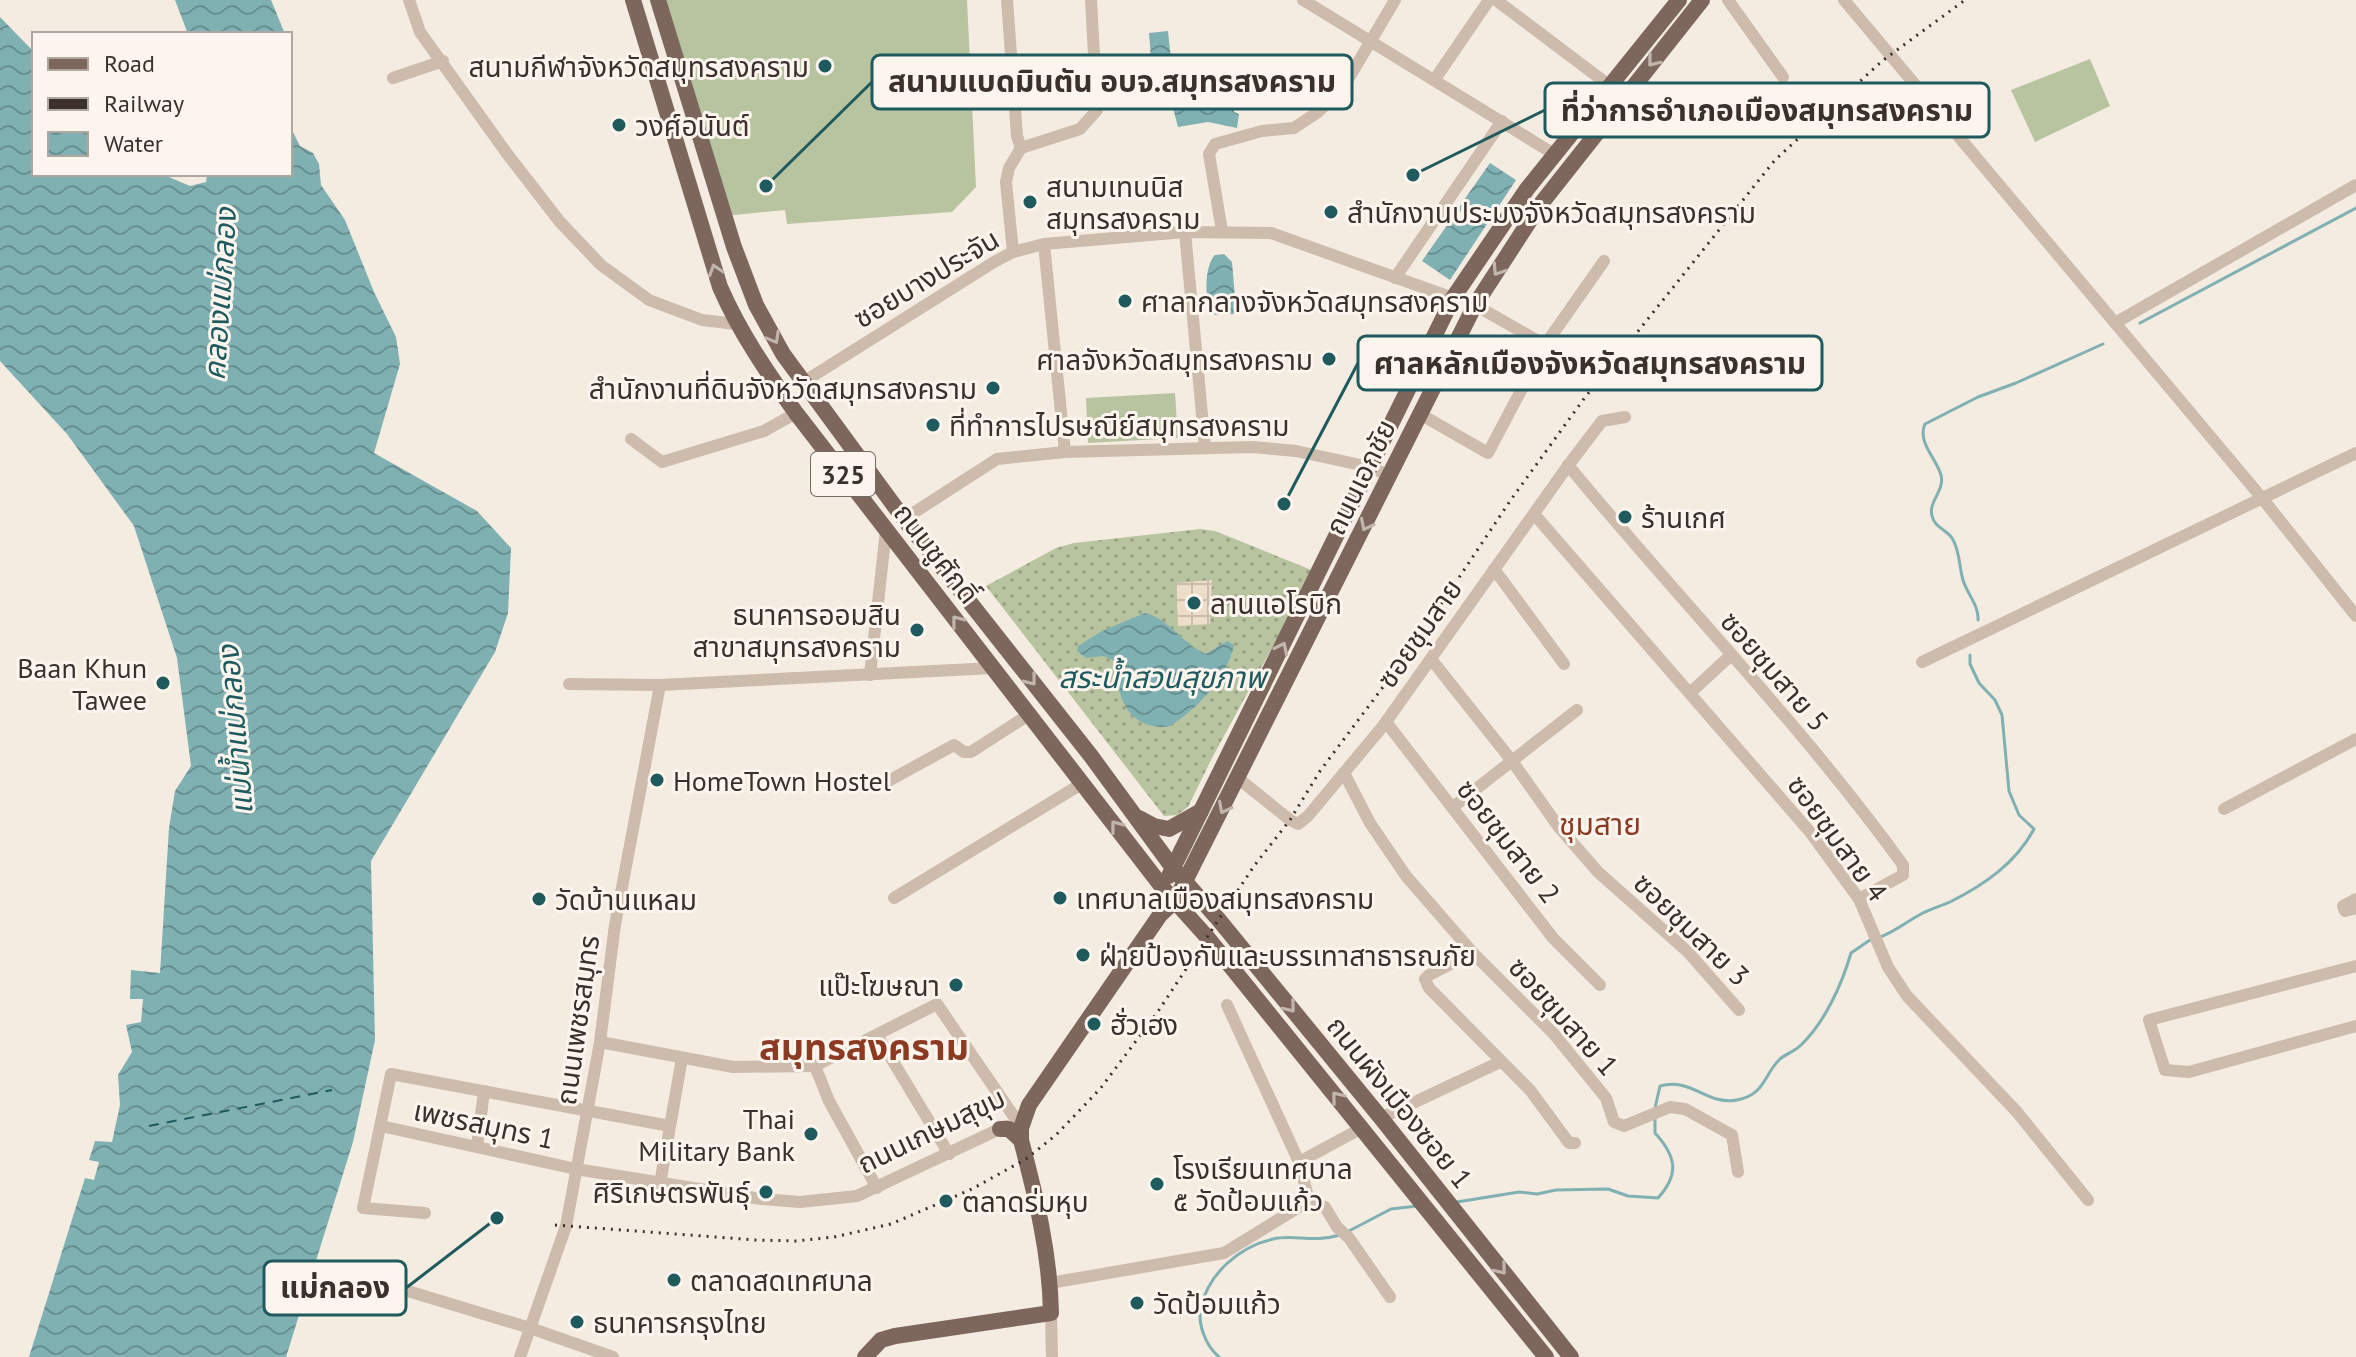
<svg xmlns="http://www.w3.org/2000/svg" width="2356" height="1357" font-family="'PT Sans','Noto Sans Thai',sans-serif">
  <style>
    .grass { fill: url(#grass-dots) }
    .garden { fill: #b8c4a0 }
    .plaza { fill: url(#plaza-grid) }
    .water { fill: url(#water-waves) }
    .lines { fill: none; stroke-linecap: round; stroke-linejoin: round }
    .stream { stroke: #7fb0b2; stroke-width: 3 }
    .ferry { stroke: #1f5a5e; stroke-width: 2; stroke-dasharray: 10 8; stroke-linecap: butt }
    .minor { stroke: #cdbbac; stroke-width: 12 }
    .major { stroke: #7d675c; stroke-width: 16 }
    .rail { stroke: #3b302b; stroke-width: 3; stroke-dasharray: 2 6; stroke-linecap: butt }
    .oneway { stroke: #c2b5ac }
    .poi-dot { fill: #1f5a5e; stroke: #fbf5ee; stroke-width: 3 }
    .labels { text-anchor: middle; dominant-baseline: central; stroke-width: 6; stroke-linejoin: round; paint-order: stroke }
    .shield { fill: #fbf5ee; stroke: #756b66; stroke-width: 2 }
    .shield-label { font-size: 26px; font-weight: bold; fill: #3b302b }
    .poi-label { font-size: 28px; fill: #3b302b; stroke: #fbf5ee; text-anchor: start }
    .street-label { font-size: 28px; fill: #3b302b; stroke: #fbf5ee }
    .water-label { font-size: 30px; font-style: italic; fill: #1f5a5e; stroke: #fbf5ee }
    .neighbourhood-label { font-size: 30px; fill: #8c3b22; stroke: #fbf5ee }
    .district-label { font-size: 36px; font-weight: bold; fill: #8c3b22; stroke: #fbf5ee }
    .leader { fill: none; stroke: #1f5a5e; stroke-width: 3 }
    .callout-dot { fill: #1f5a5e; stroke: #fbf5ee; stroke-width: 3 }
    .callout { fill: #fbf5ee; stroke: #1f5a5e; stroke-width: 3 }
    .callout-label { font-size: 30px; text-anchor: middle; font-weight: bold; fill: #3b302b }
  </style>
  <defs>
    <pattern id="grass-dots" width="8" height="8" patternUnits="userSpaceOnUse" patternTransform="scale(2)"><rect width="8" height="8" fill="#b8c4a0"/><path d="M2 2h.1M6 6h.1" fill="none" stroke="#97a083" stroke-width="1.8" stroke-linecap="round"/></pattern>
    <pattern id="plaza-grid" width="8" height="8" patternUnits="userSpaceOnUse" patternTransform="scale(2)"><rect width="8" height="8" fill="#ecdcc8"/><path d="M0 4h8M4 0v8" fill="none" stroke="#cbbdac"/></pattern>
    <pattern id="water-waves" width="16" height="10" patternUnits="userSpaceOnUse" patternTransform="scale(2)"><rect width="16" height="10" fill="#7fb0b2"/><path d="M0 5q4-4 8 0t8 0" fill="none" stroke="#699091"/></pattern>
  </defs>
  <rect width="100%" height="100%" fill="#f4ebe1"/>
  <!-- grass -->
  <path class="grass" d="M1200 529 1215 531 1314 571 1212 758 1188 807 1177 815 1164 816 986 586 1056 548 1074 543Z"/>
  <!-- garden -->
  <g class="garden">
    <path d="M658 0H967L976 187 952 212 787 224 785 210 724 216Z"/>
    <path d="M2090 59 2110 106 2035 142 2011 90Z"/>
    <path d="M1175 393 1178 438 1088 443 1086 398Z"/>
  </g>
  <!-- plaza -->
  <path class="plaza" d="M1212 580 1210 624 1178 626 1176 583Z"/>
  <!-- water -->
  <g class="water">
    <path d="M175 0H271L285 34H188Z"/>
    <path d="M0 17 34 52V174H162L190 186 206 182 207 174H290V126L300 146 313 153 319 164 321 185 345 220 374 292 396 337 400 364 374 453 477 511 511 548 508 613 495 652 371 861 375 1040 353 1142 286 1357H29L85 1178 94 1180 99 1162 89 1160 95 1141 112 1142 120 1105 118 1075 132 1052 126 1025 141 1022 143 999H130L131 970 160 973 169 828 175 791 191 766 177 658 134 526 67 434 0 361Z"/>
    <path d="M1168 31 1172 69 1152 71 1149 33Z"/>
    <path d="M1210 101 1234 105V112L1239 114 1237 128 1208 122 1178 127 1172 104Z"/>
    <path d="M1490 163 1516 180 1450 280 1422 261 1455 214 1458 216 1456 220 1465 225 1471 216 1462 209 1460 212 1457 210Z"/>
    <path d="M1224 254 1232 262 1236 310 1234 314 1215 315C1203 304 1204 266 1215 255Z"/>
    <path d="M1145 613C1170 619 1182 644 1206 654L1227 641 1234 645C1228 676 1196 711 1168 727 1127 729 1116 697 1117 662L1104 656 1086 658 1077 651 1078 646 1102 631Z"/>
  </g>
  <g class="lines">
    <!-- stream -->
    <g class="stream">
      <path d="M2140 323 2356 208"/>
      <path d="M1978 620C1979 605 1967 594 1963 580 1959 567 1960 550 1952 538 1946 529 1935 528 1932 516 1928 501 1945 491 1941 475 1936 458 1917 442 1925 424L1978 397 2016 383 2103 344"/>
      <path d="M1878 938C1895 932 1906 922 1921 914 1930 909 1941 906 1950 902 1984 885 2016 863 2034 829L2019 815 2009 791 2002 715 1995 700 1979 683 1970 664V655"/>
      <path d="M1655 1108 1660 1086C1692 1077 1707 1106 1737 1100 1765 1095 1764 1074 1780 1059 1786 1054 1795 1051 1801 1045 1825 1022 1842 984 1851 953L1870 940"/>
      <path d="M1457 1202 1519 1192 1537 1194 1556 1190 1608 1189 1628 1196 1658 1198C1680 1174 1676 1156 1655 1133V1116"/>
      <path d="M1347 1232 1391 1209 1417 1206"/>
      <path d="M1219 1357C1206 1346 1197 1324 1201 1307 1209 1273 1239 1247 1273 1239 1294 1234 1313 1243 1340 1235"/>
    </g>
    <!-- ferry -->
    <path class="ferry" d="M149 1126 332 1090"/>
    <!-- minor -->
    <g class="minor">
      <path d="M409 0 420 32 508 155 560 222 601 265 649 300 702 320 736 324"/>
      <path d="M1007 0 1017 136 1021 148"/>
      <path d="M1303 0 1554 154"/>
      <path d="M1496 0 1610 86"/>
      <path d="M1728 0 1783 77"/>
      <path d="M1844 0 2262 498 2356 616"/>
      <path d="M393 78 443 61"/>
      <path d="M1435 79 1489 0"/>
      <path d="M1222 231 1209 154 1215 144 1262 131 1294 128 1318 112 1343 88 1395 0"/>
      <path d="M1185 232 1205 447"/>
      <path d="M1044 244 1065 452"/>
      <path d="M1013 252 1006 182 1009 168 1021 148 1080 129 1097 110 1091 0"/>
      <path d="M1395 278 1502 121"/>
      <path d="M1475 305 1545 345"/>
      <path d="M2115 323 2356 185"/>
      <path d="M805 381 994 262 1013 252 1044 244 1185 232 1271 233 1453 298"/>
      <path d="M1420 414 1488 453 1545 345 1604 261"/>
      <path d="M631 439 662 462 764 431 796 413"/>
      <path d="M1568 465C1678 599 1801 724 1903 865V875L1859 899"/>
      <path d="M1534 514 1810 832 1859 899 1888 967 1907 996 2017 1112 2088 1200"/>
      <path d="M904 519 997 459 1065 452 1252 447 1296 451 1370 467 1390 476"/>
      <path d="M1494 569 1564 664"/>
      <path d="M1431 659 1512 761 1558 826 1598 872 1688 952 1739 1010"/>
      <path d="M1922 662 2356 453"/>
      <path d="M870 675 886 530"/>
      <path d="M569 684 660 685 993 668"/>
      <path d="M1691 692 1730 656"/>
      <path d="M1386 722 1553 938 1600 985"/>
      <path d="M1344 773 1370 823 1406 876 1473 953 1553 1033 1606 1098 1614 1122 1624 1126 1670 1107 1685 1109 1732 1135 1738 1172"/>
      <path d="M1239 779 1290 820 1298 824 1308 816 1383 726 1567 467 1602 421 1625 417"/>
      <path d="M881 785 954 745 964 752H971L1030 714"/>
      <path d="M1453 807 1577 710"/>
      <path d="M2224 809 2356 739"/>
      <path d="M894 898 1083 783"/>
      <path d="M2356 899 2343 906 2345 911 2356 908"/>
      <path d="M1473 953 1429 975 1425 979 1429 988 1530 1090 1569 1143H1575"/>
      <path d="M2356 966 2149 1020 2165 1070 2189 1072 2356 1026"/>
      <path d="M1227 1005 1299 1162 1309 1201"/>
      <path d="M877 1035 949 1154"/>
      <path d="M600 1042 733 1067 815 1066 937 1004 1017 1121"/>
      <path d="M815 1066 829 1101 877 1188"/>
      <path d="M1381 1118 1500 1062"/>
      <path d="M381 1126 576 1169 761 1199 800 1202 857 1196 1006 1126"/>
      <path d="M477 1147 484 1091"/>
      <path d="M1299 1162 1362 1128"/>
      <path d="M660 1184 682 1058"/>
      <path d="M425 1213 363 1208 391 1074 670 1126"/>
      <path d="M365 1278 530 1328 613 1357"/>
      <path d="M1050 1283 1224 1253 1309 1201 1325 1207 1337 1227 1349 1238 1390 1297"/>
      <path d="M1051 1313 1052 1357"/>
      <path d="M520 1357 566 1226 600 1042 615 925 660 685"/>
    </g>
    <!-- major -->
    <g class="major">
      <path d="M633 0 720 287C740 333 767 372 796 413L1163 888 1207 937 1546 1357"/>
      <path d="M658 0 734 247 756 305 783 354 904 519 1091 756 1173 868 1219 920 1381 1118 1571 1357"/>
      <path d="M1139 818 1154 826 1169 829 1201 811"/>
      <path d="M1169 876 1453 298 1527 189 1679 0"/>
      <path d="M1000 1129H1009L1021 1140"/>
      <path d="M865 1357 881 1340 895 1336 1051 1313C1050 1254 1036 1197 1021 1140V1128L1029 1105 1160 915 1175 901 1475 305 1540 205 1702 0"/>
    </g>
    <!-- rail -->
    <path class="rail" d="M555 1225 756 1240 796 1241 834 1237 891 1224 972 1189 1026 1159 1056 1135 1100 1089 1157 1013 1254 866 1290 820 1320 771 1410 651 1510 501 1583 400 1775 160 1882 61 1965 0"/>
  </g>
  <!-- one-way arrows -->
  <defs><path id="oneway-chevron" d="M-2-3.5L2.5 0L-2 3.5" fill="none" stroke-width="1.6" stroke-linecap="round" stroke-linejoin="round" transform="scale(2)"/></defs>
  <g class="oneway">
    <use href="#oneway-chevron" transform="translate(1653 61) rotate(129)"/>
    <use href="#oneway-chevron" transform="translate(715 270) rotate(-107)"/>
    <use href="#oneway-chevron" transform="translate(1498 270) rotate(123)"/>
    <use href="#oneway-chevron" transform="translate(774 338) rotate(61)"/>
    <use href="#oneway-chevron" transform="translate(1366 525) rotate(117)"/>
    <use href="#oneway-chevron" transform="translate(957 621) rotate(-128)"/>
    <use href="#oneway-chevron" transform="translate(1282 648) rotate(-64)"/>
    <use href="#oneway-chevron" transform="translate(1031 680) rotate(52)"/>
    <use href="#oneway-chevron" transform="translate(1224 808) rotate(117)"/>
    <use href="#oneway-chevron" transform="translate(1116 826) rotate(-128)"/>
    <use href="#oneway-chevron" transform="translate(1290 1007) rotate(51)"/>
    <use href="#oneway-chevron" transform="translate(1337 1097) rotate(-129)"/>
    <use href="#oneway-chevron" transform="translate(1501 1269) rotate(51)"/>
  </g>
  <!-- markers -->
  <g class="poi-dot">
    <circle cx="825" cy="66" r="8"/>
    <circle cx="619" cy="125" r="8"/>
    <circle cx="1030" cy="202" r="8"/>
    <circle cx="1331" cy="212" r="8"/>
    <circle cx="1125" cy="301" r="8"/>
    <circle cx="1329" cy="359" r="8"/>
    <circle cx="993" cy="388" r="8"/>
    <circle cx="933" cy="425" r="8"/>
    <circle cx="1625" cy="517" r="8"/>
    <circle cx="1194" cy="603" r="8"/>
    <circle cx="917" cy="630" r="8"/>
    <circle cx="163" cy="683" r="8"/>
    <circle cx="657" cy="780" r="8"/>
    <circle cx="1060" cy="898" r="8"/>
    <circle cx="539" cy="899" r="8"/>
    <circle cx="1083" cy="955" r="8"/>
    <circle cx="956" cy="985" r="8"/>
    <circle cx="1094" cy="1024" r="8"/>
    <circle cx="811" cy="1134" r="8"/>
    <circle cx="1157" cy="1184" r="8"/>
    <circle cx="766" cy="1192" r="8"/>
    <circle cx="946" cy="1201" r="8"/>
    <circle cx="674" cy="1280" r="8"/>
    <circle cx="1137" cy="1303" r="8"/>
    <circle cx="577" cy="1322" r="8"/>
  </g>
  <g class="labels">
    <!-- shield labels -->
    <rect class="shield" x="811" y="452" width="64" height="44" rx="6"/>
    <g class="shield-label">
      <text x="843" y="474">325</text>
    </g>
    <!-- poi labels -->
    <g class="poi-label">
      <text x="809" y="66" text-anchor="end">สนามกีฬาจังหวัดสมุทรสงคราม</text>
      <text x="635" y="125">วงศ์อนันต์</text>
      <text x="1046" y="186">สนามเทนนิส<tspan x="1046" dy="32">สมุทรสงคราม</tspan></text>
      <text x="1347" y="212">สำนักงานประมงจังหวัดสมุทรสงคราม</text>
      <text x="1141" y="301">ศาลากลางจังหวัดสมุทรสงคราม</text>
      <text x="1313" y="359" text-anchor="end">ศาลจังหวัดสมุทรสงคราม</text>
      <text x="977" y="388" text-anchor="end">สำนักงานที่ดินจังหวัดสมุทรสงคราม</text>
      <text x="949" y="425">ที่ทำการไปรษณีย์สมุทรสงคราม</text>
      <text x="1641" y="517">ร้านเกศ</text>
      <text x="1210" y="603">ลานแอโรบิก</text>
      <text x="901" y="614" text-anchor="end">ธนาคารออมสิน<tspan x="901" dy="32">สาขาสมุทรสงคราม</tspan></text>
      <text x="147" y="667" text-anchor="end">Baan Khun<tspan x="147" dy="32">Tawee</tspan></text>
      <text x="673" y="780">HomeTown Hostel</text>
      <text x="1076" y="898">เทศบาลเมืองสมุทรสงคราม</text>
      <text x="555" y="899">วัดบ้านแหลม</text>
      <text x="1099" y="955">ฝ่ายป้องกันและบรรเทาสาธารณภัย</text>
      <text x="940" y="985" text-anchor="end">แป๊ะโฆษณา</text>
      <text x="1110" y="1024">ฮั่วเฮง</text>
      <text x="795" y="1118" text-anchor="end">Thai<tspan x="795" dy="32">Military Bank</tspan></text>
      <text x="1173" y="1168">โรงเรียนเทศบาล<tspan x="1173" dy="32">๕ วัดป้อมแก้ว</tspan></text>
      <text x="750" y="1192" text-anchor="end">ศิริเกษตรพันธุ์</text>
      <text x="962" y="1201">ตลาดร่มหุบ</text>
      <text x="690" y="1280">ตลาดสดเทศบาล</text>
      <text x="1153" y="1303">วัดป้อมแก้ว</text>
      <text x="593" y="1322">ธนาคารกรุงไทย</text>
    </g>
    <!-- street labels -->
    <g class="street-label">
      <text transform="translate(926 278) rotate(-31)">ซอยบางประจัน</text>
      <text transform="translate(1360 477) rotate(-64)">ถนนเอกชัย</text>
      <text transform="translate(937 553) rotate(52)">ถนนชูศักดิ์</text>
      <text transform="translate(1419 633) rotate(-55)">ซอยชุมสาย</text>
      <text transform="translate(1775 671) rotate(49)">ซอยชุมสาย 5</text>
      <text transform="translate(1838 838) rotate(54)">ซอยชุมสาย 4</text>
      <text transform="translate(1509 841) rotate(52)">ซอยชุมสาย 2</text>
      <text transform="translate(1692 929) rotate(44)">ซอยชุมสาย 3</text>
      <text transform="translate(1564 1016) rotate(48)">ซอยชุมสาย 1</text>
      <text transform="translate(577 1020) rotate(-82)">ถนนเพชรสมุทร</text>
      <text transform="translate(1400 1102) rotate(51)">ถนนผังเมืองซอย 1</text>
      <text transform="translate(484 1124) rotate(12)">เพชรสมุทร 1</text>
      <text transform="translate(931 1130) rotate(-26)">ถนนเกษมสุขุม</text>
    </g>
    <!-- water labels -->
    <g class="water-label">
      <text transform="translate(219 294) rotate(-86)">คลองแม่กลอง</text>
      <text x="1162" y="676">สระน้ำสวนสุขภาพ</text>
      <text transform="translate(234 730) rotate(-95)">แม่น้ำแม่กลอง</text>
    </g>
    <!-- neighbourhood labels -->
    <g class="neighbourhood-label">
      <text x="1600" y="823">ชุมสาย</text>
    </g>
    <!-- district labels -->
    <g class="district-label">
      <text x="864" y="1046">สมุทรสงคราม</text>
    </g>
  </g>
  <!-- callouts -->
  <path class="leader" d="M766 186L872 82M1413 175L1545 110M1284 504L1358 363M497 1218L406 1288"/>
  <g class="callout-dot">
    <circle cx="766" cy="186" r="8"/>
    <circle cx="1413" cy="175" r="8"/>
    <circle cx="1284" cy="504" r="8"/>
    <circle cx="497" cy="1218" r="8"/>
  </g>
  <g class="callout">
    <rect x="872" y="55" width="480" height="54" rx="8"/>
    <rect x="1545" y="83" width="444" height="54" rx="8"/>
    <rect x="1358" y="336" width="464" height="54" rx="8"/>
    <rect x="264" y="1261" width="142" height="54" rx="8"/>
  </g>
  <g class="callout-label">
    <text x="1112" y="92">สนามแบดมินตัน อบจ.สมุทรสงคราม</text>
    <text x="1767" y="121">ที่ว่าการอำเภอเมืองสมุทรสงคราม</text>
    <text x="1590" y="374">ศาลหลักเมืองจังหวัดสมุทรสงคราม</text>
    <text x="335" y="1298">แม่กลอง</text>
  </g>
  <!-- legend -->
  <rect x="32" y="32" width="260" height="144" fill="#fbf5ee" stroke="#aea6a0" stroke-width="2"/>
  <rect x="48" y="58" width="40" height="12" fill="#7d675c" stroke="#aea6a0" stroke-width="2"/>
  <text x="104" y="72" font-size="24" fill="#3b302b">Road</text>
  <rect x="48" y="98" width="40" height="12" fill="#3b302b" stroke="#aea6a0" stroke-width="2"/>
  <text x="104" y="112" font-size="24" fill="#3b302b">Railway</text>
  <rect x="48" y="132" width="40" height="24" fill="url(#water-waves)" stroke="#aea6a0" stroke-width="2"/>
  <text x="104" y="152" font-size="24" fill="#3b302b">Water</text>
</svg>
